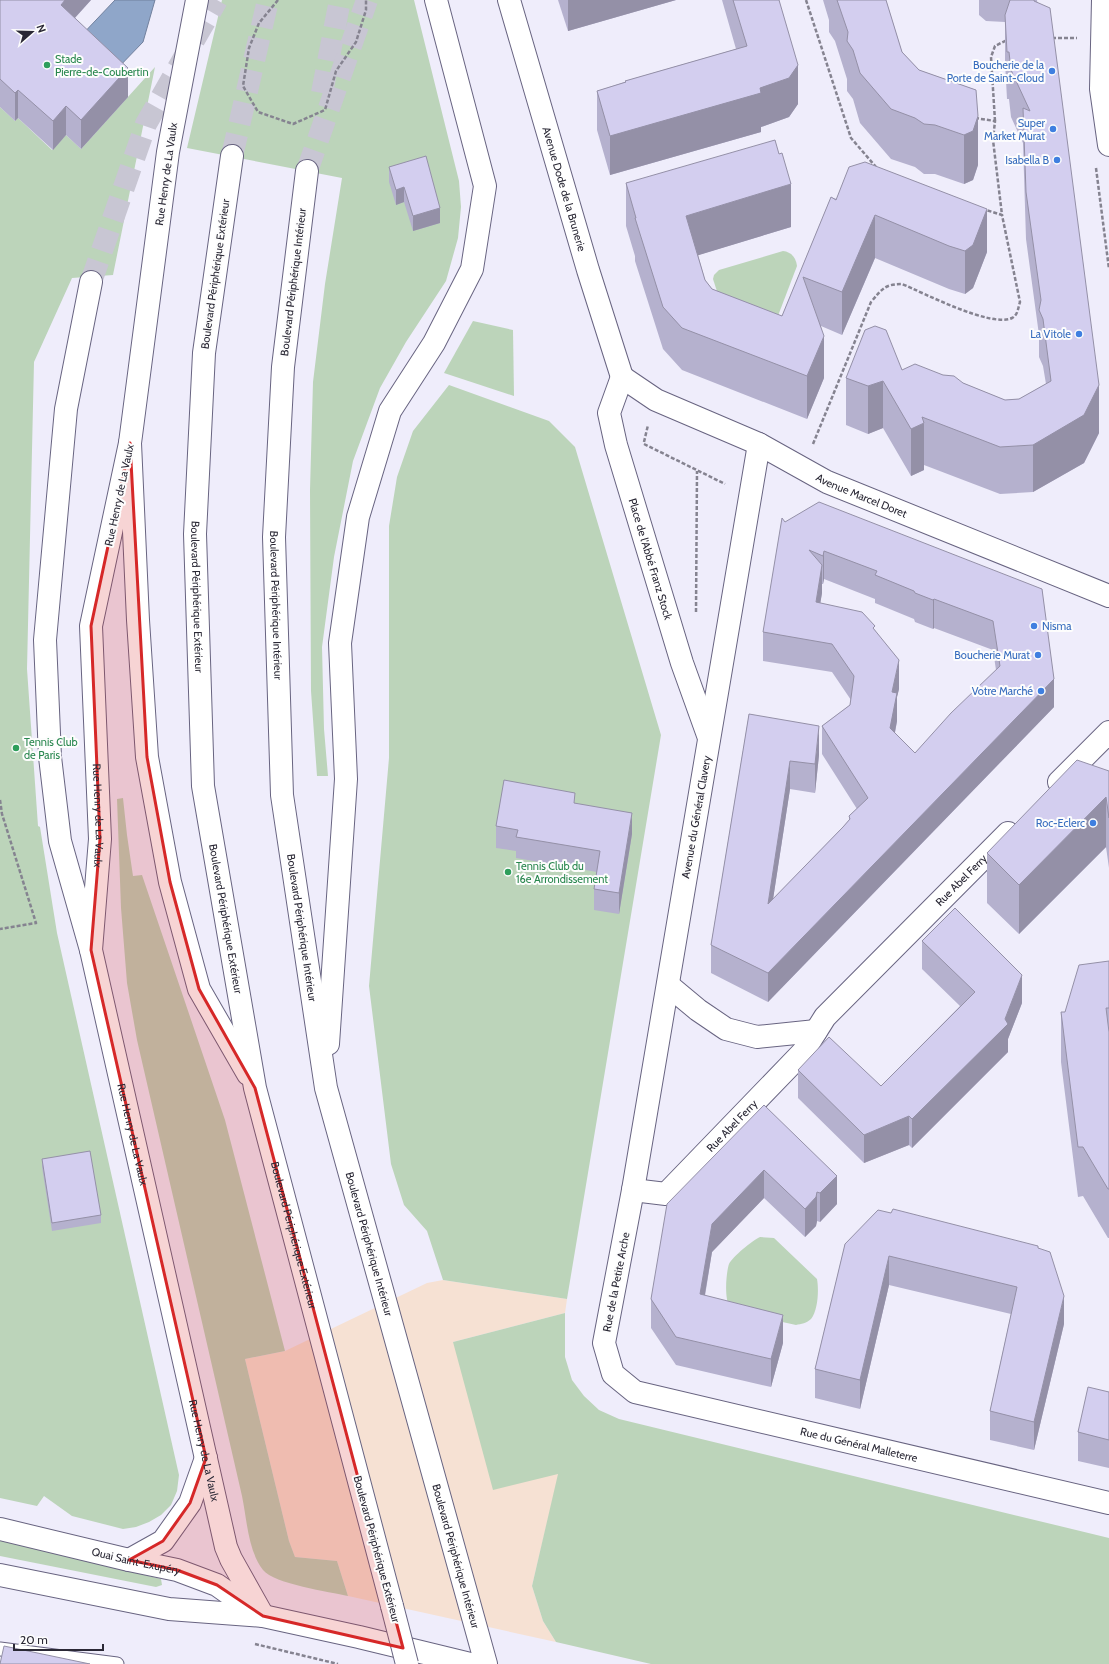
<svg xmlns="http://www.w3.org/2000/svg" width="1109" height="1664" font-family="Cabin,sans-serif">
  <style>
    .industrial { fill: #f6e1d3 }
    .green { fill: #bcd4ba }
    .water { fill: #8fa6c9; stroke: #71809d }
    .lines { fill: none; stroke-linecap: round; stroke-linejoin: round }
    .highway-tunnel { stroke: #c8c6d3; stroke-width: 22; stroke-dasharray: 22 11; stroke-linecap: butt }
    .lane-casing { stroke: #686481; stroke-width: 15 }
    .street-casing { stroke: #686481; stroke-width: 24 }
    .secondary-casing { stroke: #686481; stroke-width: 24 }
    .primary-casing { stroke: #686481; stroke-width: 24 }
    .highway-casing { stroke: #686481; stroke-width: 24 }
    .path { stroke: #858390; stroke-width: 2.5; stroke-dasharray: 4 2; stroke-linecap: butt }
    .lane { stroke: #fff; stroke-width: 13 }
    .street { stroke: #fff; stroke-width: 22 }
    .secondary { stroke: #fff; stroke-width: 22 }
    .primary { stroke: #fff; stroke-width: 22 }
    .highway { stroke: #fff; stroke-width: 22 }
    .highway-bridge-casing { stroke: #686481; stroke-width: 24; stroke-linecap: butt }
    .highway-bridge { stroke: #fff; stroke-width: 22 }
    .wall { fill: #b5b1ce; fill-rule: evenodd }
    .shaded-wall { fill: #9490a7 }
    .building { fill: #d3ceef; stroke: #9490a7; fill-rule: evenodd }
    .marked { fill: #d62828; fill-opacity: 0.2; stroke: #d62828; stroke-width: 3; stroke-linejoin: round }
    .leisure-dot { fill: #2e9e5b; stroke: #fdfdfd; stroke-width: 1.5 }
    .shop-dot { fill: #3f7fe0; stroke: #fdfdfd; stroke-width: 1.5 }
    .labels { text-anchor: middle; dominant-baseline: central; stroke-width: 4; stroke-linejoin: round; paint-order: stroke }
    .leisure-label { font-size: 11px; fill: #27864d; stroke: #fdfdfd; text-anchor: start }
    .shop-label { font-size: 11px; fill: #366cbe; stroke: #fdfdfd; text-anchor: end }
    .street-label { font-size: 11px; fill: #2a2835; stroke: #fdfdfd }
  </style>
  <rect width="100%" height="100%" fill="#efedfb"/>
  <!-- industrial -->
  <path class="industrial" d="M443 1280 567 1299 565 1313 453 1342 559 1473 532 1586 543 1621 556 1642 348 1596 337 1561 295 1557 289 1541 245 1359 285 1351 427 1283Z"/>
  <!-- green -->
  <g class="green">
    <path d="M222 0H414L459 181 461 207 458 238 446 281 406 342 380 388 353 461 334 557 322 647 324 729 328 776H317L311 691 310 490 313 382 325 284 342 178 187 148Z"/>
    <path d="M155 67 113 275 72 278 34 362 27 669 38 826 40 827 57 933 179 1475 177 1491 171 1505 161 1515 149 1522 136 1527 123 1529 72 1516 44 1496 37 1506 0 1498V107L15 121 18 118 52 150 66 135 81 149Z"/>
    <path d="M783 251C791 252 796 257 797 266L776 321 723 310 713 279 714 275 719 270Z"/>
    <path d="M473 321 513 330 514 396 444 373Z"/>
    <path d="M449 385 549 421 575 447 661 735 567 1299 443 1280 427 1231 404 1205 391 1164 369 986 389 758V526L397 477 413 431Z"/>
    <path d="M123 798 127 835 133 876 142 875 225 1120 285 1351 245 1359 289 1541 295 1557 337 1561 348 1596C330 1592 274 1584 263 1570 248 1551 247 1520 242 1496L137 1040 127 983 121 908 117 799Z"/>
    <path d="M760 1237 774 1238 817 1279C819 1290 818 1310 811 1319 807 1323 801 1324 796 1325L738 1312C736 1311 732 1309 730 1307 724 1300 726 1273 729 1264 732 1257 753 1240 760 1237Z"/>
    <path d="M565 1313V1357L572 1380 584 1396 599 1410 619 1419 1109 1538V1664H651L556 1642 543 1621 532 1586 558 1474 493 1490 453 1342Z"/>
    <path d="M0 1539 161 1579 162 1585 156 1587 0 1556Z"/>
  </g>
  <!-- water -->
  <path class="water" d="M115 0H155L143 42 113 73 78 39Z"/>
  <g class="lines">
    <!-- highway-tunnel -->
    <g class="highway-tunnel">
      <path d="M322 93 340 0"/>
      <path d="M232 156 268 0"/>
      <path d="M307 171 367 0"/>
      <path d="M91 282 146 124 217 0"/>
    </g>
    <!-- lane casing -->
    <g class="lane-casing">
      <path id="lane" d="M0 1649 117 1664"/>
    </g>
    <!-- street casing -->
    <g class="street-casing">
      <g id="street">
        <path id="s1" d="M509 0 588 270 622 377"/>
        <path id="s2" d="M622 377 656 400 759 444 827 482 1109 596"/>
        <path id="s3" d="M622 377 609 413 616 445 682 663 709 738"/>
        <path id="s4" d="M759 444 633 1190 604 1343 613 1374 635 1392 1109 1503"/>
        <path d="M1059 782 1109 732"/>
        <path d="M668 985 698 1010 726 1029 757 1037 816 1031"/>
        <path id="s5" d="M633 1190 666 1194 803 1052 825 1017 1008 833"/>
      </g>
    </g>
    <!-- secondary casing -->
    <g class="secondary-casing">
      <path id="secondary" d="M1103 0 1101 89 1109 145"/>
    </g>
    <!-- primary casing -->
    <g class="primary-casing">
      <g id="primary">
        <path id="s6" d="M197 0 168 152 130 443 91 626 100 839 91 950 226 1547 231 1559 263 1616"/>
        <path id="s7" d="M0 1529 129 1560 177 1570 217 1585 258 1614"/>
        <path d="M129 1560 163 1541 190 1503 206 1458"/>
        <path d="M0 1575 169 1609 263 1616 359 1637 470 1664"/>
      </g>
    </g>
    <!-- highway casing -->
    <g class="highway-casing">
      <g id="highway">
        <path id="s8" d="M232 156 204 353 195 534 203 786 255 1088 392 1606"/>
        <path id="s9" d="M307 171 283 367 274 537 282 795 326 1088 486 1664"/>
        <path d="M91 282 66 409 45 640 50 757 60 841 91 950"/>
        <path d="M130 443 138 620 147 757 170 882 199 989 248 1074"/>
        <path d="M328 1044 346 779 340 643 358 517 390 411 434 343 472 269 485 186 436 0"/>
      </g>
    </g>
    <!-- path -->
    <g class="path">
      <path d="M278 0 259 23 249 48 243 86 258 112 293 124 325 110 336 71 356 42 366 10V0"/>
      <path d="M806 0 851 138 876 167"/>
      <path d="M1052 38H1077"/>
      <path d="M975 118 995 121 993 140 1002 215 986 210"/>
      <path d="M995 121 991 57 995 46 1007 40"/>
      <path d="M1096 168 1109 269"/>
      <path d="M644 442 648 425"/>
      <path d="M644 444 725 484"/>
      <path d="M813 444 871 302C882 289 885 284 902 284 924 293 991 328 1012 318 1018 315 1018 308 1020 302L1002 215"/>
      <path d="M696 612 697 471"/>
      <path d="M0 800 2 814 36 923 0 929"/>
      <path d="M255 1644 338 1664"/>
    </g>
    <!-- lane -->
    <use href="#lane" class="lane"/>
    <!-- street -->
    <use href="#street" class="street"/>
    <!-- secondary -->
    <use href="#secondary" class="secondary"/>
    <!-- primary -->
    <use href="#primary" class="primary"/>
    <!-- highway -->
    <use href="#highway" class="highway"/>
    <!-- highway-bridge casing -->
    <g class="highway-bridge-casing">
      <path id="highway-bridge" d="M392 1606 407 1664"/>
    </g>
    <!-- highway-bridge -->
    <use href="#highway-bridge" class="highway-bridge"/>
  </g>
  <!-- wall -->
  <g class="wall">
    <path d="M0 0H91L75 18 128 97 81 149 66 135 53 150 18 118 15 121 0 107Z"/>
    <path d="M558 0H676L568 31Z"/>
    <path d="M722 0H779L798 104 789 117 761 127V132L610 175 597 130V91L625 82V81L736 49Z"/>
    <path d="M823 0H886L902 52 919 70 976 90 978 165 973 180 964 184 935 174H924L915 167 891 159 860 123 853 99 847 91V79L835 41 829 32V20Z"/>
    <path d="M979 0H1037L1099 433 1084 463 1033 492 1000 494 924 465V470L911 476 883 428 868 434 846 425V378L902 370 963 383 1005 400 1019 399 1046 384 1043 366 1039 357V335L1026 239 1023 143 1011 117 1009 99H1007L1005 62V22L986 21 979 15Z"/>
    <path d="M779 154 791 227 698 255 705 280 712 289 782 316 831 197 987 252 973 288 965 294 949 289 875 258 842 335 821 326 824 378 807 419 682 370 663 349 635 261V256L626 226V183Z"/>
    <path d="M389 167 440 223 413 231 404 202 396 205 389 182Z"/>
    <path d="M785 522 1042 589 1054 707 768 1002 711 973V945L749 714 819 755 815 793 790 789 773 899 843 827 849 820V816L857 809 822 754V726L850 705 851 700 832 672 763 661V632ZM824 579 875 599V603L914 619 915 622 933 629 934 628 993 650 996 670 915 753 895 733 897 721V697L899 689 875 630 820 603 822 593V584H823Z"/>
    <path d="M1109 771V868L1106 847 1019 934 987 903V853Z"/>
    <path d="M575 803 632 834 619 914 594 910V889L597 872 516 858V851L496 848V826Z"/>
    <path d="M922 941 1022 1003 1008 1039V1052L912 1148 909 1145 864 1163 798 1098V1070L881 1086 960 1006 922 969Z"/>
    <path d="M1109 961V1238H1108L1083 1196 1078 1197 1061 1062V1012H1065Z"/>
    <path d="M764 1105 837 1204 820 1222 817 1221 816 1226 805 1237 764 1198 712 1252 705 1296 783 1343 771 1387 676 1365 651 1328V1299Z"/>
    <path d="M42 1159 101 1215V1223L52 1231 42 1167Z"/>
    <path d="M845 1244 1038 1248 1064 1324 1034 1450 990 1440V1411L1011 1314 889 1285 860 1409 815 1398V1369Z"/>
    <path d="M1109 1392V1468L1078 1461V1432Z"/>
  </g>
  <!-- shaded-wall -->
  <g class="shaded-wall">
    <path d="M65 0H91L61 33V5Z"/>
    <path d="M568 0H676L568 31Z"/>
    <path d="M798 65V104L789 117 761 127V132L610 175V136L760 88Z"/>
    <path d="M128 68V97L81 149V120Z"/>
    <path d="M18 90V118L15 121V93Z"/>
    <path d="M66 106V135L53 150V121Z"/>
    <path d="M978 116V165L973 180 964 184V135Z"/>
    <path d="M791 184V227L686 259V216Z"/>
    <path d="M404 187V202L396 205V190Z"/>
    <path d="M440 208V223L413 231V216Z"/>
    <path d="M987 209V252L973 288 965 294V251Z"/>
    <path d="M875 215V258L842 335V292Z"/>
    <path d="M824 336V378L807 419V376Z"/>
    <path d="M883 381V428L868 434V386Z"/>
    <path d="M1099 385V433L1084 463 1033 492V445Z"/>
    <path d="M924 423V470L911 476V429Z"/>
    <path d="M824 551V579L823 584V556Z"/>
    <path d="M822 565V593L816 630V602Z"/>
    <path d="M934 599V628L933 629V600Z"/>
    <path d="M899 660V689L897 697V721L890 757V728L892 692Z"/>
    <path d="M1054 679V707L768 1002V973Z"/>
    <path d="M819 726V755L815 793V764Z"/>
    <path d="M790 761V789L768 932V904Z"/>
    <path d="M1106 797V847L1019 934V885Z"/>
    <path d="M632 813V834L619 914V893Z"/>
    <path d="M1022 975V1003L1008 1039V1052L912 1148V1119L1005 1019Z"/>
    <path d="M909 1116V1145L864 1163V1135Z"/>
    <path d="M764 1170V1198L712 1252 700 1323V1294L712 1224Z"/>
    <path d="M837 1176V1204L820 1222V1193Z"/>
    <path d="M817 1192V1221L816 1226 805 1237V1209Z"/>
    <path d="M889 1256V1285L860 1409V1380Z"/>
    <path d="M1064 1296V1324L1034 1450V1422Z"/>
    <path d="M783 1315V1343L771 1387V1359Z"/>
  </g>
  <!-- building -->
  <g class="building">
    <path d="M0 0H65L61 5 128 68 81 120 66 106 53 121 18 90 15 93 0 79Z"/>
    <path d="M733 0H779L798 65 789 78 760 88 761 93 610 136 597 91 626 82 625 81 747 46Z"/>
    <path d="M837 0H886L902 52 919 70 976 90 978 116 973 131 964 135 935 125 924 124 915 118 891 109 860 73 853 50 847 41 848 32Z"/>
    <path d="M1010 0H1034V1L1050 8 1099 385 1084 415 1033 445 1000 447 922 417 924 423 911 429 883 381 868 386 846 378 865 330 875 326 886 330 902 370 915 364 943 375 954 376 963 383 1005 400 1019 399 1051 381 1043 319 1039 310 1041 300 1026 192 1023 108 1030 111 1011 70 1009 52H1007L1005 15Z"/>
    <path d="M775 140 779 154 782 153 791 184 686 216 705 280 712 289 782 316 831 197 836 200 849 167 865 162 987 209 973 245 965 251 949 246 875 215 842 292 803 277 824 336 807 376 682 328 663 307 635 218H636L626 183Z"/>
    <path d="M426 156 440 208 413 216 404 187 396 190 389 167Z"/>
    <path d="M819 502 1042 589 1054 679 768 973 711 945 749 714 819 726 815 764 790 761 768 904 843 827 850 819 849 816 868 798 822 726 850 705 854 676 832 644 763 632 782 518 785 522ZM809 550 823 556 824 551 877 571 875 575 914 591 915 593 933 600 934 599 993 621 1000 666 951 713 915 753 890 728 897 693 892 692 899 660 873 628 875 626 862 612 816 602 822 565Z"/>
    <path d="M1077 760 1109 771V818L1106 797 1019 885 987 853Z"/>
    <path d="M504 780 575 793 574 803 632 813 619 893 594 889 600 851 516 837 518 830 496 826Z"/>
    <path d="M955 908 1022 975 1005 1019 1008 1024 912 1119 909 1116 864 1135 798 1070 829 1037 881 1086 975 992 922 941Z"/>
    <path d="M1109 961V1008H1106L1109 1032V1189H1108L1083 1147H1078L1061 1012H1065L1079 965Z"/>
    <path d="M764 1105 837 1176 820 1193 817 1192 816 1197 805 1209 764 1170 712 1224 700 1294 783 1315 771 1359 676 1337 651 1299 667 1204Z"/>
    <path d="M90 1151 101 1215 52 1223 42 1159Z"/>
    <path d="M893 1209 1038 1246V1248L1050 1252 1064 1296 1034 1422 990 1411 1017 1287 889 1256 860 1380 815 1369 845 1244 878 1210 891 1213Z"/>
    <path d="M1088 1387 1109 1392V1440L1078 1432Z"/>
    <path d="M4 1646 90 1664H0Z"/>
  </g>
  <!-- marked area -->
  <path class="marked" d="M130 443 147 757 170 882 199 989 255 1088 403 1648 263 1616 217 1585 177 1570 129 1560 163 1541 190 1503 206 1458 91 950 100 839 91 626Z"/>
  <!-- markers -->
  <g class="leisure-dot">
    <circle cx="47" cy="65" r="4"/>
    <circle cx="16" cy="748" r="4"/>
    <circle cx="508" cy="872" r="4"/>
  </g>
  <g class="shop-dot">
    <circle cx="1052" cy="71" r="4"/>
    <circle cx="1053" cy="129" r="4"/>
    <circle cx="1057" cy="160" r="4"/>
    <circle cx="1079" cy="334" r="4"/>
    <circle cx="1034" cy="626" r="4"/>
    <circle cx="1038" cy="655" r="4"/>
    <circle cx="1041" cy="691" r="4"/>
    <circle cx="1093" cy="823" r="4"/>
  </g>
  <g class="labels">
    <!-- leisure labels -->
    <g class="leisure-label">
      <text x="55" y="59">Stade<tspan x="55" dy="13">Pierre-de-Coubertin</tspan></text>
      <text x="24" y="742">Tennis Club<tspan x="24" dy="13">de Paris</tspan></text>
      <text x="516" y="866">Tennis Club du<tspan x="516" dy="13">16e Arrondissement</tspan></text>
    </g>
    <!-- shop labels -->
    <g class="shop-label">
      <text x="1044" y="65">Boucherie de la<tspan x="1044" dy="13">Porte de Saint-Cloud</tspan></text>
      <text x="1045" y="123">Super<tspan x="1045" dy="13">Market Murat</tspan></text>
      <text x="1049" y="160">Isabella B</text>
      <text x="1071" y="334">La Vitole</text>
      <text x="1042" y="626" text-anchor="start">Nisma</text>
      <text x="1030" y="655">Boucherie Murat</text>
      <text x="1033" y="691">Votre Marché</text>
      <text x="1085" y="823">Roc-Eclerc</text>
    </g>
    <!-- street labels -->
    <g class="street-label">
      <text transform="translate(166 174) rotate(-82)">Rue Henry de La Vaulx</text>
      <text stroke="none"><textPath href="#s1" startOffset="197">Avenue Dode de la Brunerie</textPath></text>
      <text transform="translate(215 274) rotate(-82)">Boulevard Périphérique Extérieur</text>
      <text transform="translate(293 282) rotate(-83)">Boulevard Périphérique Intérieur</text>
      <text transform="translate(119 495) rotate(-78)">Rue Henry de La Vaulx</text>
      <text stroke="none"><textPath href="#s2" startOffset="268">Avenue Marcel Doret</textPath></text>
      <text stroke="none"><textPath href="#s3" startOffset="190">Place de l'Abbé Franz Stock</textPath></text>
      <text stroke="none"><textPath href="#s8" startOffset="443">Boulevard Périphérique Extérieur</textPath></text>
      <text stroke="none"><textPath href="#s9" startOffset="436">Boulevard Périphérique Intérieur</textPath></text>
      <text stroke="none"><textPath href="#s6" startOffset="825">Rue Henry de La Vaulx</textPath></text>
      <text transform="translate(696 817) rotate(-80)">Avenue du Général Clavery</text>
      <text stroke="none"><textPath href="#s5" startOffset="465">Rue Abel Ferry</textPath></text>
      <text stroke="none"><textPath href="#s8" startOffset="767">Boulevard Périphérique Extérieur</textPath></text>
      <text stroke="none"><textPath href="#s9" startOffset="760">Boulevard Périphérique Intérieur</textPath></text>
      <text stroke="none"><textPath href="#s5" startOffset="128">Rue Abel Ferry</textPath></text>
      <text stroke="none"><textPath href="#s6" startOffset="1149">Rue Henry de La Vaulx</textPath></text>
      <text stroke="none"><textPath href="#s8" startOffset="1091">Boulevard Périphérique Extérieur</textPath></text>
      <text stroke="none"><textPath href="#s9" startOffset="1084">Boulevard Périphérique Intérieur</textPath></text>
      <text transform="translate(616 1282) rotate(-79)">Rue de la Petite Arche</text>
      <text stroke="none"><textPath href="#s4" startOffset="1203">Rue du Général Malleterre</textPath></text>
      <text stroke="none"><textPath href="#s6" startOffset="1473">Rue Henry de La Vaulx</textPath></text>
      <text transform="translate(377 1549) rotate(75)">Boulevard Périphérique Extérieur</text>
      <text stroke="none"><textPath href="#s9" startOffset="1408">Boulevard Périphérique Intérieur</textPath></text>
      <text stroke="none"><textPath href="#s7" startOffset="140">Quai Saint-Exupéry</textPath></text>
    </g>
  </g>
  <!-- north arrow -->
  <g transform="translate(32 32) rotate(70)" stroke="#fdfdfd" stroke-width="3" paint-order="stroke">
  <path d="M0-3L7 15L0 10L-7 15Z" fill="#2a2835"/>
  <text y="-6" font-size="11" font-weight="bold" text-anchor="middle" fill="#2a2835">N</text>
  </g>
  <!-- scale -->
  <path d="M14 1644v6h89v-6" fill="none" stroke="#2a2835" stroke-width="2"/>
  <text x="20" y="1644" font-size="12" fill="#2a2835" stroke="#fdfdfd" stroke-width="3" paint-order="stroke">20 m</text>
</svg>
